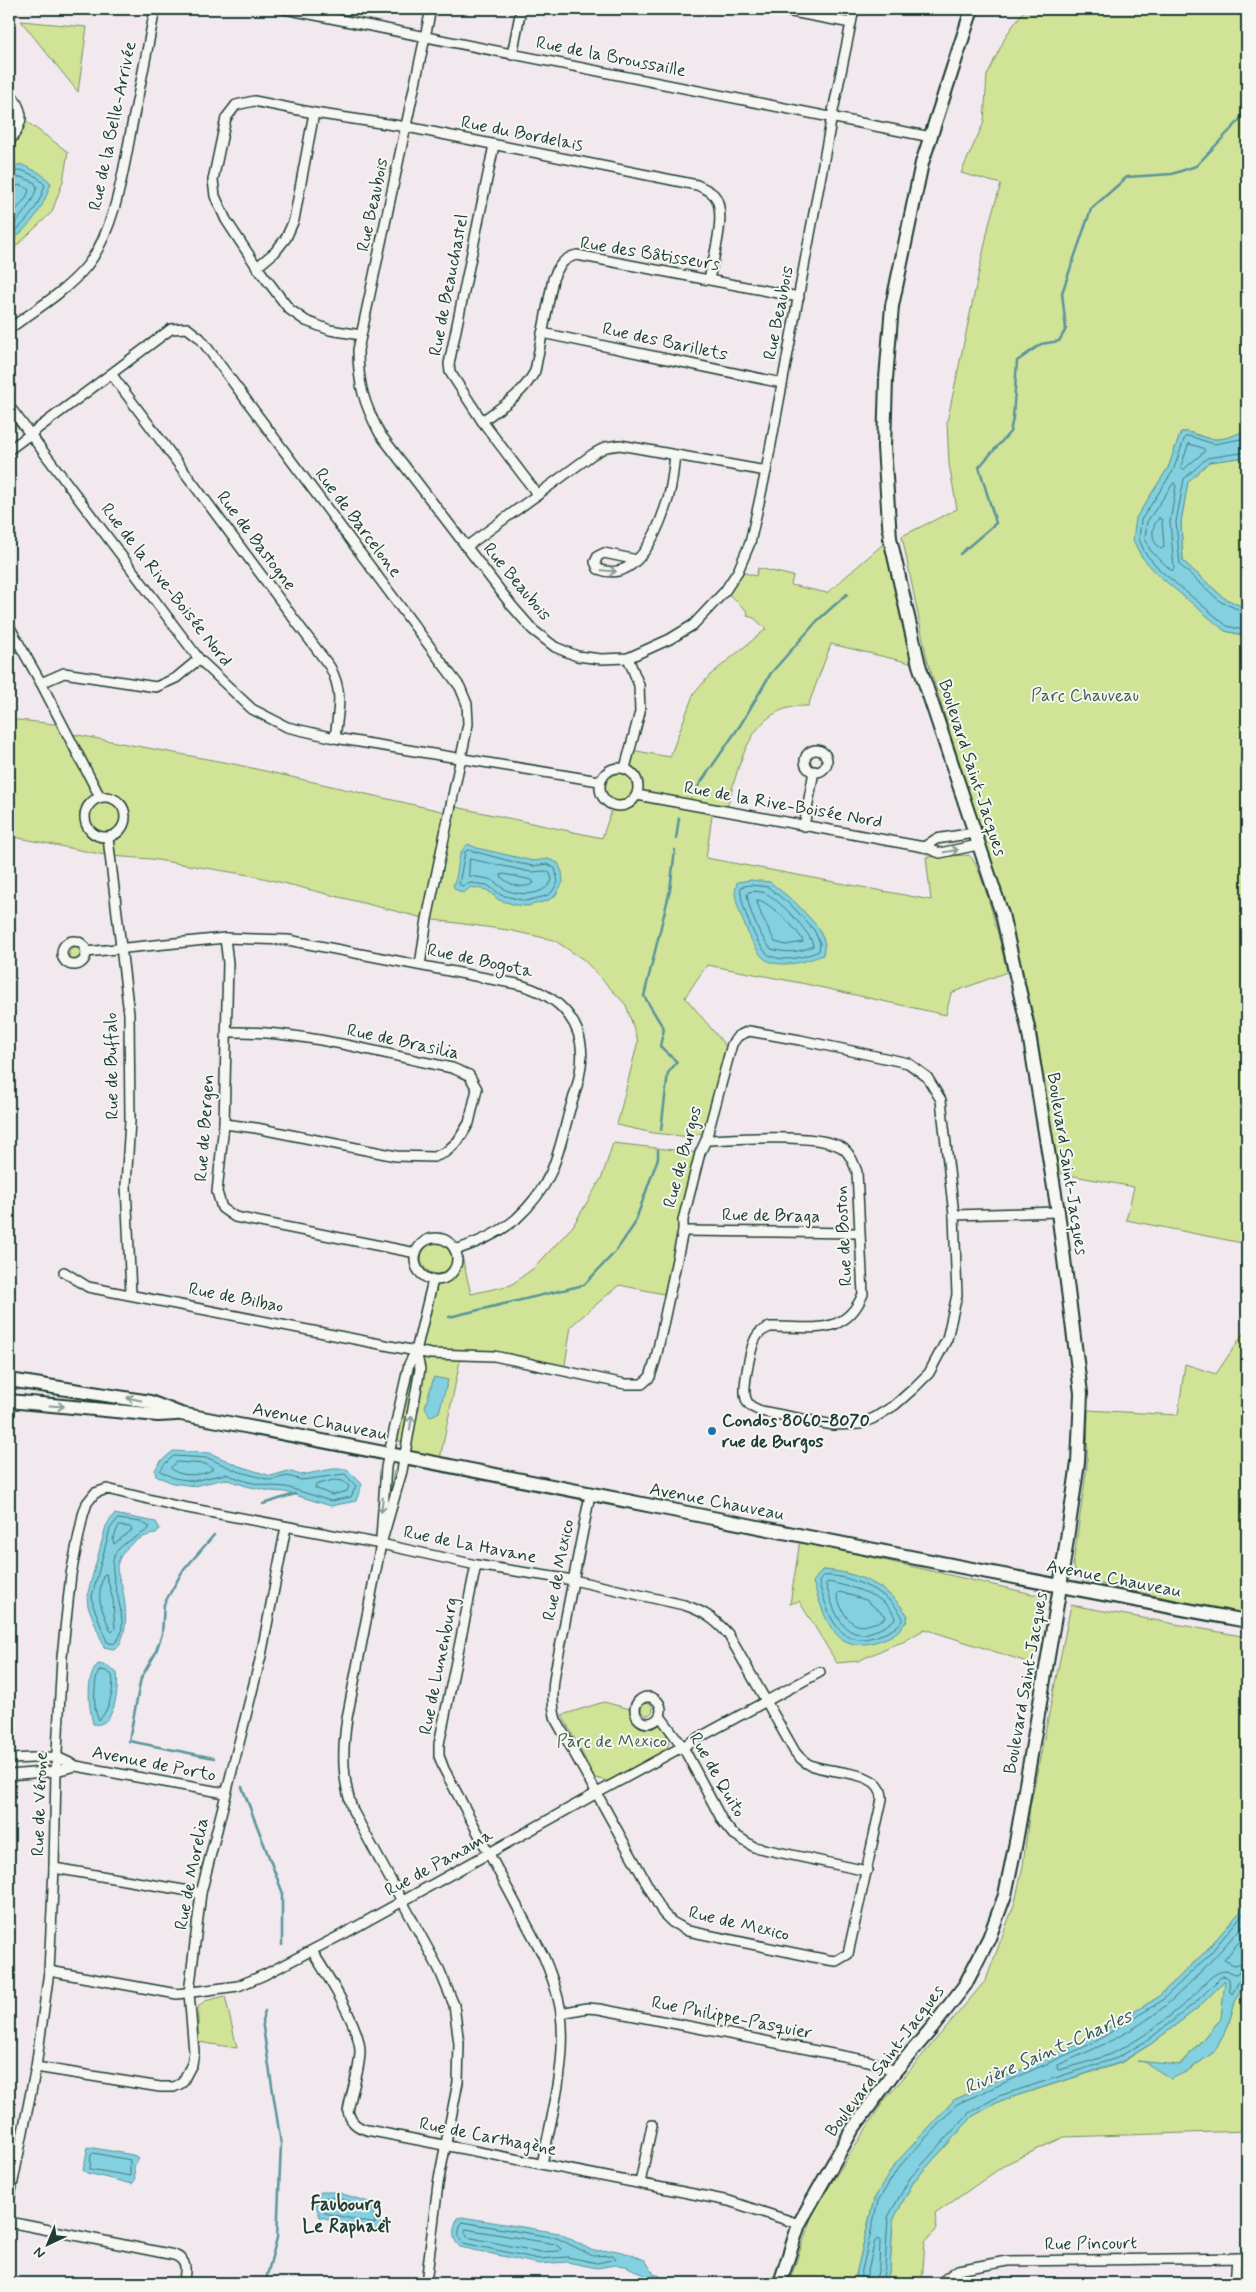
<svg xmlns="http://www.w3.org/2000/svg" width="1256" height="2292" font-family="Mynerve,sans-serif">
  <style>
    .green { fill: #d1e397; stroke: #789066; fill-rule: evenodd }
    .water { fill: #82d0e0; stroke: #5a959b }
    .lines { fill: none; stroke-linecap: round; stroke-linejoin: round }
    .shore { stroke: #477879; stroke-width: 1 }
    .stream { stroke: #5a959b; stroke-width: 2.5 }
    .street-casing { stroke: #1f3d34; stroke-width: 12 }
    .secondary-casing { stroke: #1f3d34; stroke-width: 16 }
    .street { stroke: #f6f6f2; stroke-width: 9 }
    .secondary { stroke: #f6f6f2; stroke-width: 12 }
    .oneway { stroke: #8a9a93 }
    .poi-dot { fill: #1f6fb2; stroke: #f6f6f2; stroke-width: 2 }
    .labels { text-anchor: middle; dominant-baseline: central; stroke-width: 4; stroke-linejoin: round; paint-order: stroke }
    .street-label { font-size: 18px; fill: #1f3d34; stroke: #f6f6f2 }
    .park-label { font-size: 18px; fill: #435e48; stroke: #f6f6f2 }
    .poi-label { font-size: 18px; font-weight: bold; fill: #1f3d34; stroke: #f6f6f2; text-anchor: start }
    .water-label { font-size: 19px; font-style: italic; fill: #335a56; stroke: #f6f6f2 }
    .neighbourhood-label { font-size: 19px; font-weight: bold; fill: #1f3d34; stroke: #f6f6f2 }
  </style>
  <rect width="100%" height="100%" fill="#f1e9ee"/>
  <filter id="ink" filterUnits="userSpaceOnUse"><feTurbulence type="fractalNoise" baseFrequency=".02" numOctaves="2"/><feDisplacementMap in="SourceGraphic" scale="10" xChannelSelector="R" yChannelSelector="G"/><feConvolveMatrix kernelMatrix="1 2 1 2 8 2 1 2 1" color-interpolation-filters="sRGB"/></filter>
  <g filter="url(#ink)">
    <!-- green -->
    <g class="green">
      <path d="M1025 9H1247V428C1239 435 1224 440 1213 439 1201 438 1193 431 1181 432L1168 468 1136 518 1225 631 1247 636V1244L1126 1220 1134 1187 1058 1173 1036 1028 1018 951 927 659 902 536 957 509 949 464 947 422 990 220 1001 184 961 173 984 122 987 75 1007 34Z"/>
      <path d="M21 21 87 27 78 92Z"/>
      <path d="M23 119 68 152 63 181 52 212 9 253V142Z"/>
      <path d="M1247 457V609L1224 598 1183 561 1181 522 1188 481 1209 462Z"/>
      <path d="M890 538 919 665 831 644 808 706C749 704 739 766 726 811L713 809 706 858 931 900 926 857 969 855C982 864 1003 953 1007 972L951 993 946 1015 801 983 707 965 685 997 730 1051 707 1131 691 1137 653 1133 617 1125 638 1041 626 1005 584 960 554 940 508 930 427 919 255 876 151 859 110 856 9 836V719L63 725 67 733 234 764 450 813 451 806 602 838 613 806C610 804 605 802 603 799 588 782 608 767 625 768L631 750 670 757 693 695 709 676 766 629 754 618 747 616 748 612 725 591 738 571 756 576 758 568 793 576 791 585 827 593Z"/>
      <circle cx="75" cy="954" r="6"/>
      <path d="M613 1143 700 1153 669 1295 619 1285 571 1326 564 1371 494 1356H461L439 1464 405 1456 424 1349 418 1351 437 1280C453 1278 460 1265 455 1250L460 1248 471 1294 511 1285 535 1267 573 1226 602 1177Z"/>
      <circle cx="437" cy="1258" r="16"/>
      <path d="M1247 1328V1615L1082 1580 1077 1576 1073 1565 1087 1466 1088 1410 1178 1415 1185 1364 1216 1374Z"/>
      <path d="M415 1368 417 1369 402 1440 400 1442 398 1439 412 1369Z"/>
      <path d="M394 1471 396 1473 393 1493 389 1500Z"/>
      <path d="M800 1541 1046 1597 1033 1664 925 1629 903 1642 891 1646 858 1661 837 1663 799 1601 790 1604ZM822 1570C856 1572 889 1587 908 1616L906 1623Z"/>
      <path d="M1071 1605 1247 1637V1900L1241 1911 1204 1953 1157 1998 1091 2038 954 2100 874 2199 854 2283H789L813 2212 883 2102 986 1980 1015 1902 1023 1866 1030 1807Z"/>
      <path d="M604 1702 630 1709 632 1719 639 1725 659 1724 664 1728 669 1742 667 1749 608 1781 595 1778 562 1715Z"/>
      <circle cx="647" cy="1709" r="6"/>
      <path d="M1247 1976V2131L1064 2137 1006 2164 935 2214 937 2229 925 2242 922 2283H886L890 2269 893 2220 914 2181 973 2116 1000 2101 1121 2063 1151 2044 1199 2007 1226 1979 1221 2019 1179 2065 1148 2064 1186 2072 1214 2052 1227 2029 1235 2002Z"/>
      <path d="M225 1996 237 2048 198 2042V2007L205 2001Z"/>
    </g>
    <!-- water -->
    <g class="water">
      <path d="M20 164 40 173 51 183C41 213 32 223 9 244V170Z"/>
      <path d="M1247 428V457L1209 462 1188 482 1181 522 1183 561 1224 598 1247 609V636L1225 631 1158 575 1141 556 1133 540 1136 518 1168 468 1181 432C1193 431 1201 438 1213 439 1223 440 1239 435 1247 428Z"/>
      <path d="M468 844 477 848 533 861 548 859 558 863 562 872 563 882 555 896 547 901 527 906 516 905 499 900 487 890 471 887 463 893 455 889 453 885C461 871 454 855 468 844Z"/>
      <path d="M751 880 770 882 796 903 818 927 825 943 823 955C807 961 784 969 766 960 754 953 736 907 735 893 735 889 737 885 737 882Z"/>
      <path d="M434 1377 448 1380 439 1412 430 1417 425 1407Z"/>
      <path d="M173 1451 210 1453 239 1466 271 1476 288 1471 301 1475 333 1469H347L362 1484 356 1501 331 1506 285 1492 270 1491 246 1486 225 1479 194 1486 173 1483 156 1476 155 1470 160 1462Z"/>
      <path d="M114 1514 156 1522 160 1529 156 1534C139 1535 119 1550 117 1567 117 1573 120 1580 122 1586 126 1607 129 1629 118 1647L113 1649 104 1647 88 1606 87 1596 106 1526Z"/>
      <path d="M822 1570C858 1572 888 1585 908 1616 905 1627 895 1635 884 1639 835 1658 826 1622 813 1582Z"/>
      <path d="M98 1664 108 1666 117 1673C119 1688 115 1729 93 1724 89 1707 85 1678 98 1664Z"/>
      <path d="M1247 1898V1976L1235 2002 1227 2029 1214 2052 1186 2072 1171 2079 1145 2062 1137 2061 1180 2065 1221 2019 1225 1980 1199 2007 1151 2044 1119 2063 1000 2101 973 2116 914 2181 893 2220 890 2269 886 2283H854L874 2199 894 2165 954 2100 1091 2038 1157 1998 1204 1953 1241 1911Z"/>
      <path d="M88 2147 133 2155 138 2159 134 2167 135 2180 132 2184 87 2173 83 2170Z"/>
      <path d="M320 2192H336L382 2206 379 2211 382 2232 320 2217 316 2206Z"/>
      <path d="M462 2217 559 2233 593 2251 613 2250 630 2254 645 2260 654 2274 660 2276 652 2279 626 2266 616 2265 597 2268 567 2262 539 2264 460 2247C451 2238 453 2230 457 2218Z"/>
    </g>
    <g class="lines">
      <!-- shore -->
      <g class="shore">
        <path d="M9 174 21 170 37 177 45 185C38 209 27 221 9 237"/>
        <path d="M9 180 21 177 34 182 37 187C32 204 22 216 9 229"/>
        <path d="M9 188 21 185 29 190 26 198 9 219"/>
        <path d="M1247 435 1241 439 1214 444 1189 436 1185 437 1173 471 1141 520 1139 539 1145 553 1161 571 1227 626 1247 631"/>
        <path d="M1189 444 1203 448 1205 451 1183 470 1181 467Z"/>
        <path d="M1247 452 1207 458 1184 479 1176 522 1180 565 1221 602 1247 613"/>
        <path d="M1174 483 1176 486 1170 522 1174 568 1172 571 1150 550 1145 538 1147 522Z"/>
        <path d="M1159 518 1162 520 1164 547 1161 549C1151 542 1150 527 1159 518Z"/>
        <path d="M469 850 517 863 533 866 547 864 555 868 558 882 552 892 546 896 526 901 501 895 487 885 471 883 462 886 459 884 465 852Z"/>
        <path d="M470 859 531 872 546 871 550 873 552 880C545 896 520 896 506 890 500 887 495 881 489 879 483 878 476 877 469 876Z"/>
        <path d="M504 874 532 880 534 883C523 890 511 885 502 878L501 875Z"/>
        <path d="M751 885 768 887 793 907 814 930 820 943 819 951C805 957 783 963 769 955 757 948 738 900 741 887Z"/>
        <path d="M749 892C754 891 760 891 765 893 776 897 813 934 813 946 799 953 786 953 771 949 759 935 749 912 747 894Z"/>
        <path d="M757 900C767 899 802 933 803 942L786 945 775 942 761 914Z"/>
        <path d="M174 1456 208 1458 237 1471 270 1480 287 1476 302 1480 345 1474 356 1486 351 1497 331 1501 286 1487 271 1486 248 1482 226 1474 193 1481 174 1478 160 1471 164 1465Z"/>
        <path d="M177 1462 206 1464 213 1469C204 1476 178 1478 171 1468Z"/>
        <path d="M334 1480 343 1481 349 1486 347 1491 332 1495 315 1488 316 1485Z"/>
        <path d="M118 1519 141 1522 150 1527C141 1537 125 1540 116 1552 102 1573 138 1629 113 1644L107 1642 93 1605 92 1596 110 1529Z"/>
        <path d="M119 1526 130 1527 132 1530 114 1544 113 1540Z"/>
        <path d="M106 1574 113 1600 115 1629 112 1632 110 1630C101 1604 96 1604 103 1576Z"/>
        <path d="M823 1576C844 1573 886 1591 898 1610 900 1613 903 1616 902 1620 899 1627 887 1633 880 1635 838 1651 829 1616 819 1583Z"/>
        <path d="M828 1582C848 1586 890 1595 895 1619 887 1626 881 1629 871 1632 842 1643 832 1605 826 1585Z"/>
        <path d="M840 1592 866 1600 884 1615 885 1618C881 1621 876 1623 870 1624 851 1632 841 1611 837 1595Z"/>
        <path d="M100 1670 106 1671 112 1675C115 1688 109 1711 99 1720 93 1713 93 1676 100 1670Z"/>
        <path d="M1247 1921C1221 1950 1195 1980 1165 2006 1135 2032 1094 2049 1058 2065L1057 2069 1060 2070C1078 2064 1098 2060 1115 2052 1142 2039 1167 2019 1190 1999 1204 1987 1215 1963 1235 1974L1247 1969"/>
        <path d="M1247 1932 1224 1960 1234 1965 1247 1962"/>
        <path d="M94 2153 130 2160V2176L90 2169 91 2155Z"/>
        <path d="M335 2197 373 2209 375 2224 325 2213 321 2206 323 2198Z"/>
        <path d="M462 2222 557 2238 593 2256 613 2255 616 2259 597 2263 568 2257 539 2259 463 2243C457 2237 458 2229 462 2222Z"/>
        <path d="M466 2229 555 2244 561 2249 559 2251 540 2252 467 2237 465 2232Z"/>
        <path d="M859 2283 878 2201 898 2168 957 2104 1093 2043 1160 2002 1208 1956 1247 1909"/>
        <path d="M865 2283 875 2241 878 2239 880 2241 879 2267 875 2283"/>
        <path d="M881 2283 885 2268 888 2217 910 2178 969 2113 999 2096 1117 2058 1148 2040 1195 2003 1221 1977 1225 1976 1229 1979 1230 1992 1232 1994 1241 1978 1247 1976"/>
      </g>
      <!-- stream -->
      <g class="stream">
        <path d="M960 554 996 523 979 467 1010 432 1013 418 1017 361 1041 344 1059 341 1066 329 1062 293 1091 209 1127 177 1172 174 1196 166 1238 122 1247 106"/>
        <path d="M697 788 741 724 771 673 818 620 847 594"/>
        <path d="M676 839 679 818"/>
        <path d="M661 1130 668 1073 677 1062 660 1046 664 1029 644 996 670 890 675 850"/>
        <path d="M449 1317 584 1285 616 1251 634 1225 658 1158V1150"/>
        <path d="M263 1504 295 1494"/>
        <path d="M214 1758 129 1741 141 1678 155 1654 162 1634 164 1604 182 1572 214 1535"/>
        <path d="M242 1787 282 1891V1945"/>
        <path d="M265 2011 262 2021 281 2144 277 2238 265 2283"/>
      </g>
      <!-- street casing -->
      <g class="street-casing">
        <g id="street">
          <path d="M285 9 931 137"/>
          <path d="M431 9 358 350C358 384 364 404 380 434L512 606 533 630 555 647 577 656 601 659 628 658 670 639 693 625 725 591 738 571 750 543 766 471 832 116 854 9"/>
          <path d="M776 9 851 23"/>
          <path d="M512 55 521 9"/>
          <path d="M9 91C25 113 25 121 9 142"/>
          <path d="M494 145 449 364 450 372 482 421 538 495"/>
          <path d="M257 267 275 252 286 238 294 220 314 113"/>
          <path d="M9 329C35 310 65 292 86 267 116 230 124 166 133 120 141 83 148 46 155 9"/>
          <path d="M542 333 782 383"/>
          <path d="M361 335 330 330 306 321 289 309 257 267 226 220 215 196 213 180 226 118 236 105 254 101 314 113 407 127 697 185C703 188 709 190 714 195 728 211 713 260 709 279"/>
          <path d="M112 375 330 667C344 693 338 710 335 738"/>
          <path d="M9 406 199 659 252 709 287 727 335 738 599 781"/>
          <path d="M482 421C503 406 523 394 535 371L553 279C558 267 563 258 577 255L799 297"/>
          <path d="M9 450 171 329 187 328 200 338 460 687 467 704 468 724 427 919 420 965"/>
          <path d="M466 547 593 454 606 447 620 445 766 471"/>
          <path d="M637 560 604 553 598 556 595 562 598 569C636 584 657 533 666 505 672 490 673 471 675 455"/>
          <path d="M9 626 41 683 100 797"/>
          <path d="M41 683 64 673 156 687 176 678 199 659"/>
          <circle cx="816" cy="761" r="11"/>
          <circle cx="619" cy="787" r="19"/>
          <path d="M625 768 640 712 639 685 628 658"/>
          <path d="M637 795 924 847 940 853 978 845"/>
          <circle cx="105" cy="817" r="20"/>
          <path d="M804 826 814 771"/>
          <path d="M108 838 129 1014 130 1121 126 1185 131 1294"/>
          <path d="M924 847 936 839 974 833"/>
          <path d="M225 938 228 963 224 1124 217 1192 222 1208 235 1217 416 1253"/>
          <circle cx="74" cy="953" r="12"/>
          <path d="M86 952 225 938 288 940 517 984C560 995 589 1025 580 1072 578 1087 572 1101 568 1116 557 1160 551 1187 516 1219 498 1234 477 1243 455 1250"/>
          <path d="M224 1124 256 1128 396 1156 434 1157 446 1152 458 1141 469 1123 477 1089 469 1075 452 1068C379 1053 300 1030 227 1032"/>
          <path d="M954 1215 1058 1212"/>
          <path d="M683 1231 859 1233"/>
          <circle cx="436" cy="1259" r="21"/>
          <path d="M64 1272 88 1287 431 1354 494 1356 625 1384H642L650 1377 656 1358 683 1231V1220L700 1153 706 1140 732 1044 738 1036 749 1031 800 1040 908 1063 927 1077 941 1100 954 1215 957 1295 947 1339 929 1373 913 1389 895 1405 874 1418 860 1424 833 1425 761 1411C754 1408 748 1406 746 1399 742 1389 751 1344 757 1336 760 1331 765 1329 770 1327 810 1326 845 1338 863 1294L857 1172C854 1164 851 1155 844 1149 823 1132 734 1139 706 1140"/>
          <path d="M416 1351 420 1369 402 1471 381 1544 347 1718C342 1751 342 1780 353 1811L439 1969 454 2005 459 2044 458 2082 438 2184 426 2283"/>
          <path d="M381 1538 386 1467 409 1364 416 1351 433 1280"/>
          <path d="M476 1565 439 1744V1756L444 1769 543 1955C551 1974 558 1992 561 2013 567 2063 552 2115 542 2164"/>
          <circle cx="648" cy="1710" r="13"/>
          <path d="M660 1716 683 1747 723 1822 732 1833 754 1847 867 1871"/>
          <path d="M9 1759 57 1757 76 1766 225 1793"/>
          <path d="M9 1775 56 1771 76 1766"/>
          <path d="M54 1868 201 1893"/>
          <path d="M312 1951C326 1973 360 2026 360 2051 360 2071 351 2092 348 2112 351 2122 356 2127 367 2130L729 2201 799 2224"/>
          <path d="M49 1971 177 1994 238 1986 264 1975 347 1932 597 1793 820 1672"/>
          <path d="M561 2013 587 2008 599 2009 869 2061 895 2071"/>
          <path d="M36 2067 160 2087H174L182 2083 192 2064 194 2052 189 1993 201 1893 261 1656 286 1527"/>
          <path d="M640 2183 652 2125"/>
          <path d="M9 2201 36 2067 49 1971 54 1868 56 1771 62 1657 71 1574 83 1515 87 1503 95 1493 107 1489 177 1506 381 1544 476 1565 573 1580 684 1605C703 1611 715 1619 728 1634L795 1752C799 1757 804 1762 810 1765 830 1774 883 1769 882 1799L848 1954 836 1961 828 1960 688 1931 672 1922 663 1913 556 1720C547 1689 560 1654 565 1622 573 1583 580 1544 588 1505L590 1495"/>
          <path d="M9 2222 174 2255C188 2260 186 2271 183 2283"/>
          <path d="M940 2283 958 2270 1007 2261 1247 2258"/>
          <path d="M1235 2283 1237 2258"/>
        </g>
      </g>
      <!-- secondary casing -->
      <g class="secondary-casing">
        <g id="secondary">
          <path d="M9 1380 150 1402 181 1414C537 1481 891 1556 1247 1621"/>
          <path d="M9 1401 158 1415 176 1414"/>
          <path d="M780 2283 799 2224 852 2130 895 2071 932 2028 965 1985 989 1938 1005 1895 1016 1842 1060 1587 1078 1463 1081 1393 1058 1212 1028 1028 1002 914 919 665 890 538 884 447 886 379 892 306 922 163 972 9"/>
        </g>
      </g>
      <!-- street -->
      <use href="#street" class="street"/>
      <!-- secondary -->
      <use href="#secondary" class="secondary"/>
    </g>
    <!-- one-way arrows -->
    <defs><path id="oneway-shaft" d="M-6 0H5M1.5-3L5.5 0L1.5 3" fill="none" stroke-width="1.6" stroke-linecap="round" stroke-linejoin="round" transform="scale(1.25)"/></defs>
    <g class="oneway">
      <use href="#oneway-shaft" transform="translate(609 571) rotate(5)"/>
      <use href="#oneway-shaft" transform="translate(951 851) rotate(-10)"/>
      <use href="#oneway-shaft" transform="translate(134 1399) rotate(-169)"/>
      <use href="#oneway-shaft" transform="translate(57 1406) rotate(4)"/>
      <use href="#oneway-shaft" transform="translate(411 1423) rotate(-80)"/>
      <use href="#oneway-shaft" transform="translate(382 1505) rotate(96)"/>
    </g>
  </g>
  <!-- markers -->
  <circle class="poi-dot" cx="712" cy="1431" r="5"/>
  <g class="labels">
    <!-- street labels -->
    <g class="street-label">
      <text transform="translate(611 57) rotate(11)">Rue de la Broussaille</text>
      <text transform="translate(113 126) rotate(-78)">Rue de la Belle-Arrivée</text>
      <text transform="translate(522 134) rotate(11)">Rue du Bordelais</text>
      <text transform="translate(373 205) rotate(-78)">Rue Beaubois</text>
      <text transform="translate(650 254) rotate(9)">Rue des Bâtisseurs</text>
      <text transform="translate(449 285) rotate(-79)">Rue de Beauchastel</text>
      <text transform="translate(779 313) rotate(-79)">Rue Beaubois</text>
      <text transform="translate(665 342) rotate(12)">Rue des Barillets</text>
      <text transform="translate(358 523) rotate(53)">Rue de Barcelone</text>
      <text transform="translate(256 541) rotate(53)">Rue de Bastogne</text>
      <text transform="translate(517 582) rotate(50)">Rue Beaubois</text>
      <text transform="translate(166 585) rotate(52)">Rue de la Rive-Boisée Nord</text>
      <text transform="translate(972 768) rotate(72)">Boulevard Saint-Jacques</text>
      <text transform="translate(783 805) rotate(10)">Rue de la Rive-Boisée Nord</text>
      <text transform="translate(480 961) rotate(12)">Rue de Bogota</text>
      <text transform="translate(403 1042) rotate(12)">Rue de Brasilia</text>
      <text transform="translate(112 1066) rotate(-91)">Rue de Buffalo</text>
      <text transform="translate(205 1128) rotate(-86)">Rue de Bergen</text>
      <text transform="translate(683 1157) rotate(-75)">Rue de Burgos</text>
      <text transform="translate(1067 1164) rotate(81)">Boulevard Saint-Jacques</text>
      <text transform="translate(771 1216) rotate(1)">Rue de Braga</text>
      <text transform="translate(844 1236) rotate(-93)">Rue de Boston</text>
      <text transform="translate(236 1298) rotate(11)">Rue de Bilbao</text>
      <text transform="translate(320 1422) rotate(11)">Avenue Chauveau</text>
      <text transform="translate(717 1502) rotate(11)">Avenue Chauveau</text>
      <text transform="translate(470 1545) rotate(11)">Rue de La Havane</text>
      <text transform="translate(559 1570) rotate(-79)">Rue de Mexico</text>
      <text transform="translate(1114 1579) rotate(11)">Avenue Chauveau</text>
      <text transform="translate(439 1666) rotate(-79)">Rue de Lunenburg</text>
      <text transform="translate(1026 1683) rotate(-80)">Boulevard Saint-Jacques</text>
      <text transform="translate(154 1764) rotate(11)">Avenue de Porto</text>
      <text transform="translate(717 1775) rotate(60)">Rue de Quito</text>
      <text transform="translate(40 1804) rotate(-88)">Rue de Vérone</text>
      <text transform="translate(439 1863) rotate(-29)">Rue de Panama</text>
      <text transform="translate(192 1874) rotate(-79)">Rue de Morelia</text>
      <text transform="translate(739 1924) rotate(13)">Rue de Mexico</text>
      <text transform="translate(732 2018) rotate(11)">Rue Philippe-Pasquier</text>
      <text transform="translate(885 2061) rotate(-53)">Boulevard Saint-Jacques</text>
      <text transform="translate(488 2137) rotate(11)">Rue de Carthagène</text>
      <text transform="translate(1091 2244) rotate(-1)">Rue Pincourt</text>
    </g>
    <!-- park labels -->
    <g class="park-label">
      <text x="1085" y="696">Parc Chauveau</text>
      <text x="612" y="1742">Parc de Mexico</text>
    </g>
    <!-- poi labels -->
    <g class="poi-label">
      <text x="722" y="1421">Condos 8060-8070<tspan x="722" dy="21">rue de Burgos</tspan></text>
    </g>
    <!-- water labels -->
    <g class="water-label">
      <text transform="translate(1048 2052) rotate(-24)">Rivière Saint-Charles</text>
    </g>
    <!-- neighbourhood labels -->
    <g class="neighbourhood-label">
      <text x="346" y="2204">Faubourg<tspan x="346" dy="22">Le Raphaël</tspan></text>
    </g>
  </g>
  <!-- margin -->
  <rect width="1256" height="2292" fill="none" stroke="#f6f6f2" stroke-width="30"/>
  <rect x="15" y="15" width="1226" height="2262" fill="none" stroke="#1f3d34" stroke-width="2" filter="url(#ink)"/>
  <!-- north arrow -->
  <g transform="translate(48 2244) rotate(224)" stroke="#f6f6f2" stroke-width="4" paint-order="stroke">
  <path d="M0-4L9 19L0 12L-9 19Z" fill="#1f3d34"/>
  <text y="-8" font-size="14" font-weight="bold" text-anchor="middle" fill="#1f3d34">N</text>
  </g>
</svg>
